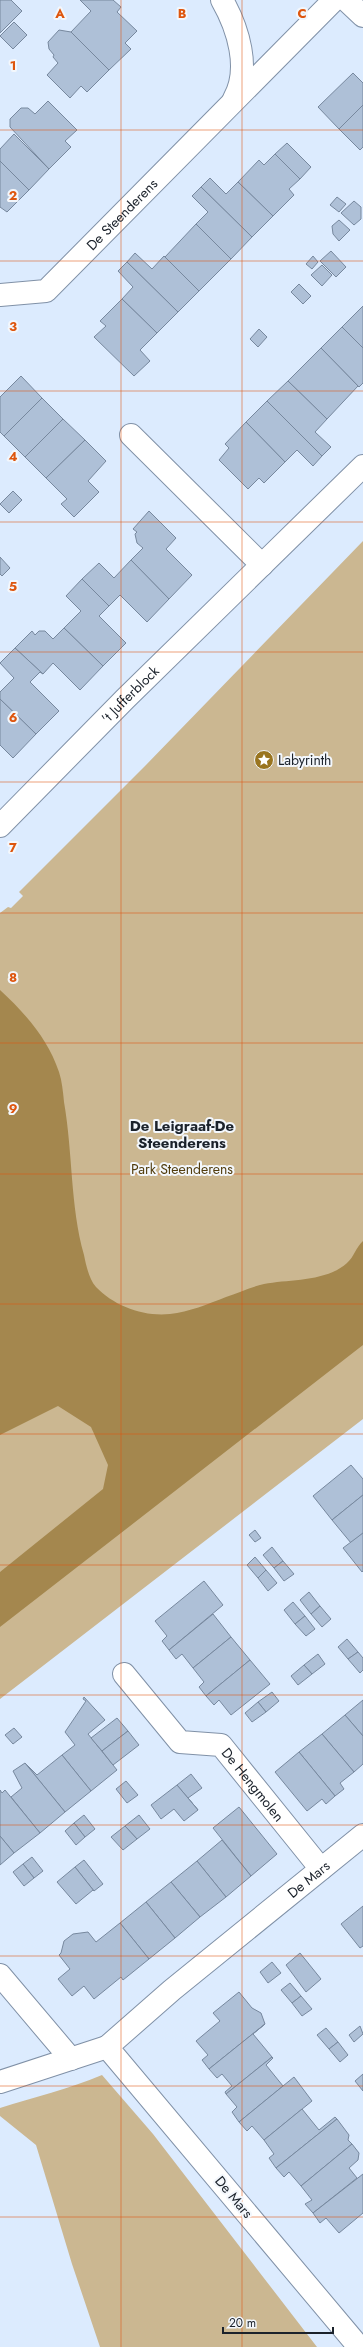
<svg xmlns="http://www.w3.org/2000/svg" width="363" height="2347" font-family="Jost,sans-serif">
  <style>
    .green { fill: #cbb791 }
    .water { fill: #a4874e }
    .building { fill: #aec0d7; stroke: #77889e }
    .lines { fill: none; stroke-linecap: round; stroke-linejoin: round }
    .street-casing { stroke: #8091a7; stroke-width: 24 }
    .street { stroke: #fff; stroke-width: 22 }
    .grid { fill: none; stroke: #de560e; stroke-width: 1; stroke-opacity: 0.55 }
    .labels { text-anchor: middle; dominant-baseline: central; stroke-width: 4; stroke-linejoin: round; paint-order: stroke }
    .street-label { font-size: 14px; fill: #1b222b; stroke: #f3f7fc }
    .poi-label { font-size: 14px; fill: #1b222b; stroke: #f3f7fc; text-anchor: start }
    .park-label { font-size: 14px; fill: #523d0e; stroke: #f3f7fc }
    .neighbourhood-label { font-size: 15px; font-weight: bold; fill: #1b222b; stroke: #f3f7fc }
    .grid-label { font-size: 13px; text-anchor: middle; font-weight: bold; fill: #de560e; stroke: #f3f7fc; stroke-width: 4; stroke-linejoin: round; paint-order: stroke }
  </style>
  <rect width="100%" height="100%" fill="#dcebfe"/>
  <!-- green -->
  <g class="green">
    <path d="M363 541V1419L0 1699V913L8 907 11 908 23 896 19 892 145 766Z"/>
    <path d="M102 2075 153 2134 317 2347H100L72 2264 36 2145 0 2116V2108C34 2097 69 2089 102 2075Z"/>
  </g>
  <!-- water -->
  <path class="water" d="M0 990C25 1013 48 1039 59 1072 62 1081 63 1092 64 1102 73 1154 70 1205 84 1255 86 1265 89 1279 96 1287 114 1306 144 1317 170 1314 189 1312 208 1304 226 1297 238 1293 251 1287 264 1284 290 1279 326 1282 347 1263 354 1257 356 1247 363 1241V1345L0 1627V1572L103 1489 108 1465 91 1427 58 1406 0 1435Z"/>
  <!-- building -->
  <g class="building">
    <path d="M0 0H11L22 11 0 33Z"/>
    <path d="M80 0H113L121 7 117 12 137 31 125 43 131 49 109 70 71 32 91 11Z"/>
    <path d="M14 22 27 35 13 49 0 36Z"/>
    <path d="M59 30 71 32 109 70 87 92 81 86 70 98 47 75 58 63 53 57 54 55 49 49 48 42Z"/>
    <path d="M353 73 363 83V105L339 129 318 107Z"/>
    <path d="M48 101 77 130 65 141 71 147 49 169 10 127V119L21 108H28L35 114Z"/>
    <path d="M363 105V147L360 150 339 129Z"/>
    <path d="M14 134 49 169 29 190 0 161V149Z"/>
    <path d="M287 143 311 167 300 179 275 154Z"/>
    <path d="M275 154 300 179 289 189 294 195 273 216 238 182 259 160 264 165Z"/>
    <path d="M0 161 29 190 7 212 0 207Z"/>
    <path d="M210 178 226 194 238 182 273 216 252 237 201 187Z"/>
    <path d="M201 187 252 237 231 259 196 224 208 212 192 196Z"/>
    <path d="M337 197 346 204 339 212 330 205Z"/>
    <path d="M354 201 361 207V219L354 225 341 213Z"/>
    <path d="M339 220 350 230 339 241 333 234 332 226Z"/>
    <path d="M196 224 231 259 199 291 165 257Z"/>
    <path d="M331 251 346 267 336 277 320 261Z"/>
    <path d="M135 253 152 269 164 256 199 291 178 312 127 262Z"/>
    <path d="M313 256 318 262 312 269 306 264Z"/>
    <path d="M127 262 178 312 157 333 122 299 133 287 118 271Z"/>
    <path d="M322 265 332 275 322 286 311 275Z"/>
    <path d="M299 284 311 296 303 304 291 292Z"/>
    <path d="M122 299 157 333 140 350 150 361 134 376 94 337 106 326 100 321Z"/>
    <path d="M363 306V348L342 327Z"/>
    <path d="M342 327 363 348V383L359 387 321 348Z"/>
    <path d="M259 329 267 337 258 347 250 339Z"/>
    <path d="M321 348 358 386 327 419 288 381Z"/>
    <path d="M21 376 42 398 4 436 0 432V397Z"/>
    <path d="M288 381 327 419 315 432 331 447 322 456 267 401Z"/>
    <path d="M42 398 63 419 25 457 4 436Z"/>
    <path d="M267 401 322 456 313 466 297 450 285 462 246 422Z"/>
    <path d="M63 419 85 440 46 478 25 457Z"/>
    <path d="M246 422 285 462 264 483 259 478 248 489 219 460 229 448 225 444Z"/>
    <path d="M85 440 106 461 88 481 99 492 74 517 61 504 67 499 46 478Z"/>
    <path d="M13 491 22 500 9 513 0 504Z"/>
    <path d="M149 511 176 538 166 549 192 575 169 599 131 560 143 548 137 543 135 534 137 532 133 529Z"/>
    <path d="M0 557 10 568 2 576 0 574Z"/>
    <path d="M131 560 169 599 147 622 120 595 109 606 82 579 99 563 114 578Z"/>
    <path d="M82 579 109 606 99 616 126 643 103 666 64 628 81 611 66 596Z"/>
    <path d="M64 628 103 666 80 690 53 663 43 674 15 648 32 631 35 635 39 631H45L53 639Z"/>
    <path d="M15 648 43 674 40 672 30 682 59 711 36 734 0 699V692L14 678 0 663Z"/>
    <path d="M0 699 36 734 13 758 0 745Z"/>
    <path d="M351 1465 363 1479V1495L332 1520 313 1496Z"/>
    <path d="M363 1495V1533L351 1543 332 1520Z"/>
    <path d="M255 1530 261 1538 255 1542 249 1535Z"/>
    <path d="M363 1533V1571L362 1572 343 1548Z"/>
    <path d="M272 1547 283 1561 274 1568 263 1555Z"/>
    <path d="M255 1557 266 1570 258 1578 247 1565Z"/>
    <path d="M283 1561 294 1574 284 1581 274 1568Z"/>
    <path d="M266 1570 277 1583 268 1591 258 1578Z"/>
    <path d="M204 1581 223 1605 169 1650 162 1641 167 1636 155 1621Z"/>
    <path d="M309 1592 320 1606 311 1614 300 1600Z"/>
    <path d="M293 1602 305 1616 295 1624 284 1610Z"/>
    <path d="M320 1606 331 1619 322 1627 311 1614Z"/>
    <path d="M213 1614 231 1637 193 1668 182 1654 176 1659 169 1650Z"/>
    <path d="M305 1616 315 1629 306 1636 295 1624Z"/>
    <path d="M231 1637 250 1660 206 1696 199 1687 204 1682 193 1668Z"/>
    <path d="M347 1639 358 1652 348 1659 338 1647Z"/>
    <path d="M358 1652 363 1658V1670L360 1673 348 1659Z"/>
    <path d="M318 1654 325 1664 312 1674 304 1665Z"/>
    <path d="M250 1660 270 1684 231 1715 219 1700 214 1705 206 1696Z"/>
    <path d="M304 1665 312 1674 298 1685 291 1676Z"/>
    <path d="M272 1692 279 1701 266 1712 258 1702Z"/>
    <path d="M84 1697 105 1720 88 1734 117 1770 91 1791 62 1755 75 1745 65 1732 86 1701 83 1699Z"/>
    <path d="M363 1700V1736L345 1715Z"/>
    <path d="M258 1702 266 1712 252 1722 245 1713Z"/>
    <path d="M345 1715 363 1736V1764L354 1772 322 1734Z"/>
    <path d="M117 1718 128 1731 102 1751 91 1738Z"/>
    <path d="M14 1728 22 1737 13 1744 5 1735Z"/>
    <path d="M128 1731 139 1745 113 1765 102 1751Z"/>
    <path d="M322 1734 354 1772 340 1783 344 1789 335 1796 299 1752Z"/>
    <path d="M299 1752 335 1796 326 1804 322 1799 307 1811 275 1772Z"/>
    <path d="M62 1755 91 1791 65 1812 25 1763 37 1775Z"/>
    <path d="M25 1763 65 1812 40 1833 11 1797 22 1788 13 1771Z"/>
    <path d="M191 1774 202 1788 188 1798 198 1810 177 1785Z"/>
    <path d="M126 1781 138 1795 127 1803 116 1789Z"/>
    <path d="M177 1785 198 1810 184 1821 174 1809 161 1819 151 1805Z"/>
    <path d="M0 1790 2 1793 5 1790 40 1833 14 1853 0 1836Z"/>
    <path d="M239 1807 277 1854 251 1876 213 1828Z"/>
    <path d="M84 1815 95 1829 85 1837 74 1823Z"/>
    <path d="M139 1815 150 1829 137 1839 125 1826Z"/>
    <path d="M74 1823 85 1837 76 1845 65 1831Z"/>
    <path d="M125 1826 137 1839 123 1850 111 1837Z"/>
    <path d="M0 1836 14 1853 0 1865Z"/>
    <path d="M222 1840 251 1876 226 1897 197 1861Z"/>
    <path d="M32 1857 43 1871 34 1878 23 1864Z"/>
    <path d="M84 1860 103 1884 94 1891 75 1867Z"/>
    <path d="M197 1861 226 1897 200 1917 171 1882Z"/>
    <path d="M23 1864 34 1878 24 1886 13 1872Z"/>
    <path d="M75 1867 94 1891 93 1890 76 1904 57 1882Z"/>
    <path d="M171 1882 200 1917 175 1938 146 1902Z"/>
    <path d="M146 1902 175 1938 149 1959 120 1923Z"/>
    <path d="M363 1906V1946L360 1948 341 1924Z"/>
    <path d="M120 1923 149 1959 123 1980 121 1977 94 1999 84 1986 72 1996 58 1979 70 1969 59 1955 61 1953 64 1941 73 1934 88 1932 96 1942Z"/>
    <path d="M300 1953 321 1979 306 1992 286 1965Z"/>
    <path d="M272 1962 281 1973 268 1983 260 1972Z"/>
    <path d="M290 1983 301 1996 292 2003 281 1990Z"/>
    <path d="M239 1992 252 2008 261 2013 265 2024 209 2069 202 2060 208 2055 196 2041 220 2021 213 2013Z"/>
    <path d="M301 1996 312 2009 302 2016 292 2003Z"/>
    <path d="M265 2024 253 2034 272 2057 226 2094 225 2092 232 2086 222 2074 217 2078 209 2069Z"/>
    <path d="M360 2026 363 2034 354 2042 349 2035Z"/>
    <path d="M326 2028 338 2042 329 2049 317 2035Z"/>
    <path d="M338 2042 348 2055 340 2062 329 2049Z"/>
    <path d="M272 2057 273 2058 266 2065 283 2086 239 2122 232 2112 237 2107 226 2094Z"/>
    <path d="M363 2074V2091L355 2081Z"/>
    <path d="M294 2077 312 2101 264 2140 252 2126 247 2131 239 2122Z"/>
    <path d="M302 2109 319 2130 335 2117 337 2119 276 2168 269 2158 274 2154 264 2140Z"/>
    <path d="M337 2119 349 2135 348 2140 352 2144 301 2186 289 2172 284 2177 276 2168Z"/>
    <path d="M352 2144 359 2153 358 2160 349 2168 357 2178 313 2213 305 2204 312 2200 301 2186Z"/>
    <path d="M363 2174V2213L339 2233 326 2218 320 2223 313 2213Z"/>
  </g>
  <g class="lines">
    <!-- street casing -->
    <g class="street-casing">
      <g id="street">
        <path d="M222 0C238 28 251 69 234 99"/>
        <path d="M346 0 363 16"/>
        <path id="s1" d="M0 295 46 291 334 0"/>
        <path d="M131 435 262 565"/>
        <path id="s2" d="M0 826 125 699 363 466"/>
        <path id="s3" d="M124 1674 180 1742 221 1745 321 1869"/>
        <path d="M0 1975 71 2059"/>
        <path d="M0 2082 107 2047"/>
        <path id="s4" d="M359 2347 107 2047 172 1990 363 1835"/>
      </g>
    </g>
    <!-- street -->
    <use href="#street" class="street"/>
  </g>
  <!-- grid -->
  <path class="grid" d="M121 0V2347M242 0V2347M0 130H363M0 261H363M0 391H363M0 522H363M0 652H363M0 782H363M0 913H363M0 1043H363M0 1174H363M0 1304H363M0 1434H363M0 1565H363M0 1695H363M0 1825H363M0 1956H363M0 2086H363M0 2217H363"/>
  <!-- icons -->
  <defs>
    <g id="sight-disc" transform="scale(1)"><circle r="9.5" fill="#9a7520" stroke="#f3f7fc"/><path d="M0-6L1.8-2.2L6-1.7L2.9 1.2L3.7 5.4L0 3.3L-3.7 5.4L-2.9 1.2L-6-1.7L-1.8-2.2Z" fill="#fff"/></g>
  </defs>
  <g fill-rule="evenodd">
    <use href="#sight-disc" x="264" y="760"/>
  </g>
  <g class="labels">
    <!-- street labels -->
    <g class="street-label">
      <text stroke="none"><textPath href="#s1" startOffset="154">De Steenderens</textPath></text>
      <text stroke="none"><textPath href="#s2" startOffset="185">'t Jufferblock</textPath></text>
      <text stroke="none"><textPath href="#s3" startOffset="180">De Hengmolen</textPath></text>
      <text stroke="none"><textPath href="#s4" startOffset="654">De Mars</textPath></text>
      <text transform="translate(234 2197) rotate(50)">De Mars</text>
    </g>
    <!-- poi labels -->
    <g class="poi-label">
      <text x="278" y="760">Labyrinth</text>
    </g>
    <!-- park labels -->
    <g class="park-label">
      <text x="182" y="1169">Park Steenderens</text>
    </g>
    <!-- neighbourhood labels -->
    <g class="neighbourhood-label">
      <text x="182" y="1126">De Leigraaf-De<tspan x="182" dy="17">Steenderens</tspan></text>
    </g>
  </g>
  <g class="grid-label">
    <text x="60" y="18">A</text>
    <text x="182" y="18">B</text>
    <text x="302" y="18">C</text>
    <text x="13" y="70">1</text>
    <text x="13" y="200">2</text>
    <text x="13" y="331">3</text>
    <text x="13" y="461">4</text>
    <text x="13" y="591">5</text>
    <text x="13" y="722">6</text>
    <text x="13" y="852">7</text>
    <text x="13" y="982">8</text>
    <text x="13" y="1113">9</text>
  </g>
  <!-- scale -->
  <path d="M223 2327v6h110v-6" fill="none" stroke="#1b222b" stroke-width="2"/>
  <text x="229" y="2327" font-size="12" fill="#1b222b" stroke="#f3f7fc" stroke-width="3" paint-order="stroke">20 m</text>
</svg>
